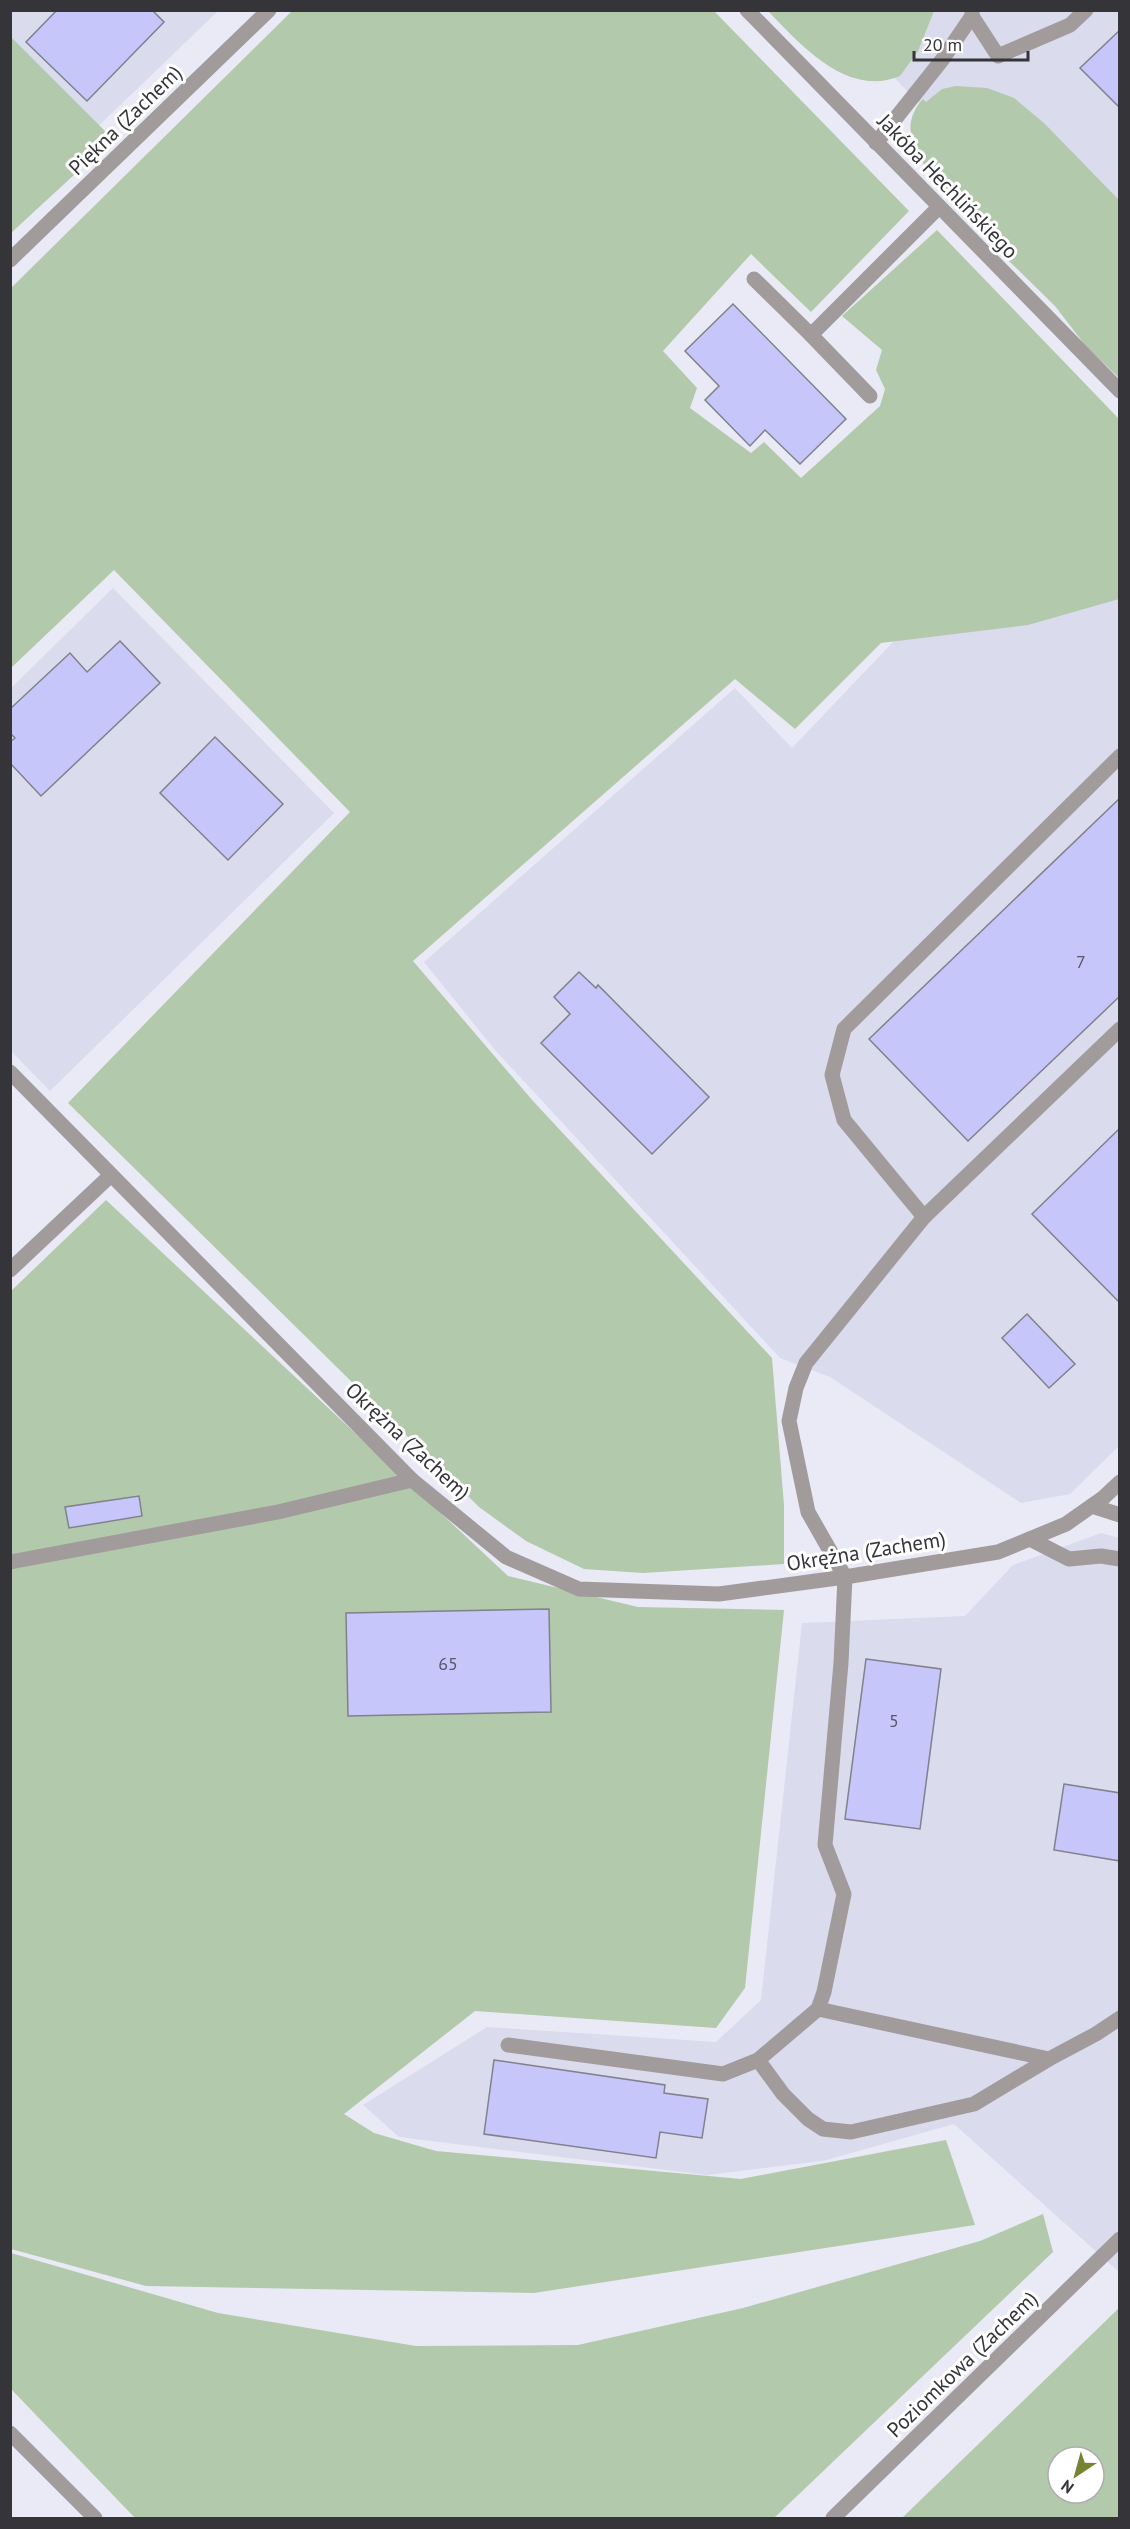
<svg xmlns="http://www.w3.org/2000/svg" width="1130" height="2529" font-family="'PT Sans',sans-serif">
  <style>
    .built { fill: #dadbed }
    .green { fill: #b2c9ac; fill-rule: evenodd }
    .building { fill: #c6c6fb; stroke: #80818b; stroke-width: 1.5 }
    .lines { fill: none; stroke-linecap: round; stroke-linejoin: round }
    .lane { stroke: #a19b9b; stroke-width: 15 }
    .street { stroke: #a19b9b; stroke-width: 15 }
    .labels { text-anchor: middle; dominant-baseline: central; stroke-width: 6; stroke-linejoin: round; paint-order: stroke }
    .number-label { font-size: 18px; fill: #58586a }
    .street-label { font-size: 21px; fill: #343439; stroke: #fff }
  </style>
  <rect width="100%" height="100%" fill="#e9eaf6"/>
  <!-- built -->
  <g class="built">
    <path d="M11 11H218L11 210Z"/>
    <path d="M830 11H1119V310Z"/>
    <path d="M1054 473 1119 543V1446L1070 1494 1021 1503 830 1377 780 1358 495 1050 424 962 735 688 792 748Z"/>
    <path d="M113 588 334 813 50 1091 11 1051V688Z"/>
    <path d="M1101 1533 1119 1538V2272L954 2124 823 2161 707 2175 399 2137 363 2105 487 2027 716 2042 761 2000 802 1623 965 1616 1013 1565Z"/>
  </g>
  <!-- green -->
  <g class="green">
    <path d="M292 11H714L909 211 811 312 751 254 663 351 697 388 690 408 751 453 764 442 801 478 880 406 885 389 876 370 882 350 842 316 937 230 1119 419V599L1028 625 881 643 795 729 735 679 413 961 533 1101 772 1358 784 1505V1564L643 1573 584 1569 526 1541 479 1507 68 1103 350 812 114 570 11 668V288Z"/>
    <path d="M768 11H934L918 51 900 76C847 98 801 45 768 11Z"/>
    <path d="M11 37 113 139 11 233Z"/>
    <path d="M956 86 987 88 1014 98 1044 123 1119 200V378L1085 345 1055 306 1009 261 987 233 929 178 932 174C912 153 900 123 923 99L926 102 942 89Z"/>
    <path d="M106 1200 508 1576 638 1607 784 1610 745 1988 716 2028 475 2011 344 2114 374 2133 436 2151 741 2179 946 2140 975 2225 534 2293 146 2286 11 2249V1291Z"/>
    <path d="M1043 2214 1053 2252 774 2518H135L11 2389V2253L218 2313 416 2346 578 2345 743 2308 980 2241Z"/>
    <path d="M1119 2308V2518H902ZM1058 2457H1094V2493H1058Z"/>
  </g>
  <!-- building -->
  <g class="building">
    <path d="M57 10H152L164 22 87 101 26 42Z"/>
    <path d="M1120 30V108L1080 68Z"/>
    <path d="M733 304 846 419 800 464 765 430 750 446 705 400 719 386 685 351Z"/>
    <path d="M120 641 160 683 41 796 10 763V742L15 738 10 733V709L70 653 87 672Z"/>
    <path d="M215 737 283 804 228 860 160 793Z"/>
    <path d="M1120 798V996L968 1141 869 1039Z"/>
    <path d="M579 972 596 988 598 985 709 1097 652 1154 541 1043 570 1014 554 997Z"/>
    <path d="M1118 1130 1120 1132V1303L1032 1214Z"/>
    <path d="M1027 1314 1075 1364 1049 1388 1002 1338Z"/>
    <path d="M139 1496 142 1516 69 1528 65 1507Z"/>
    <path d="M549 1609 551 1712 348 1716 346 1613Z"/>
    <path d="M866 1659 941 1669 920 1829 845 1819Z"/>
    <path d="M1064 1784 1120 1793V1861L1054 1850Z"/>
    <path d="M494 2060 665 2085 664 2093 708 2099 702 2138 660 2132 656 2158 484 2134Z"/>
  </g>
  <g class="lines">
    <!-- lane -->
    <g class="lane">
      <path d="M972 16 998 56 1070 25 1086 10"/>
      <path d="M876 143 942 60 972 16V10"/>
      <path d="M10 260 269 10"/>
      <path d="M754 279 811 335"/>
      <path d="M870 396 811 335 939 207"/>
      <path d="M10 1072 412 1480 506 1557 579 1589 719 1594 845 1577 998 1552 1066 1524 1103 1498 1120 1482"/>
      <path d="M924 1217 844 1120 832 1075 844 1029 1120 756"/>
      <path d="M10 1270 111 1175"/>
      <path d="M1092 1506 1120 1515"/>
      <path d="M1030 1539 1069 1559 1101 1556 1120 1559"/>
      <path d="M10 1562 278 1512 412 1480"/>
      <path d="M818 2009 1049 2059 1096 2034 1120 2018"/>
      <path d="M508 2045 723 2074 758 2060 818 2009 824 1992 844 1894 825 1845 841 1663 845 1577 808 1512 789 1421 796 1388 806 1363 924 1217 1120 1029"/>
      <path d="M758 2060 783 2094 808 2119 823 2129 851 2132 974 2104 1049 2059"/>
      <path d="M10 2433 95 2518"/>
      <path d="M833 2518 1120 2239"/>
    </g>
    <!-- street -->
    <path class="street" d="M747 10 1120 391"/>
  </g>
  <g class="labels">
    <!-- number labels -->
    <g class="number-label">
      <text x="1081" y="961">7</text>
      <text x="448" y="1663">65</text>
      <text x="894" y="1720">5</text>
    </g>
    <!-- street labels -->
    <g class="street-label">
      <text transform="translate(125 120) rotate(-44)">Piękna (Zachem)</text>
      <text transform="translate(948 186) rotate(46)">Jakóba Hechlińskiego</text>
      <text transform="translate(408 1441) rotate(43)">Okrężna (Zachem)</text>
      <text transform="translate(866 1551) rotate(-9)">Okrężna (Zachem)</text>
      <text transform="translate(962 2364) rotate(-44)">Poziomkowa (Zachem)</text>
    </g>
  </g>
  <!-- border -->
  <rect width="1130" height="2529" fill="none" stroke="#343439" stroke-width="24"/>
  <!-- north arrow -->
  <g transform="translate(1076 2475) rotate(216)"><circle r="28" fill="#ffffff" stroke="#aeaeb0" stroke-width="1.5"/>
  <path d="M0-4.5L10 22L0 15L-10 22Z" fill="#768331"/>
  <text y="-9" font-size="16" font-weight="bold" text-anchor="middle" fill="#343439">N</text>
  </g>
  <!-- scale -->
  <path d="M914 51v9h114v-9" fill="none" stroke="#343439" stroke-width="3"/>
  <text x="923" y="51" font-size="18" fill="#343439" stroke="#ffffff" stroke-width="4.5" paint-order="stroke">20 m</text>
</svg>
